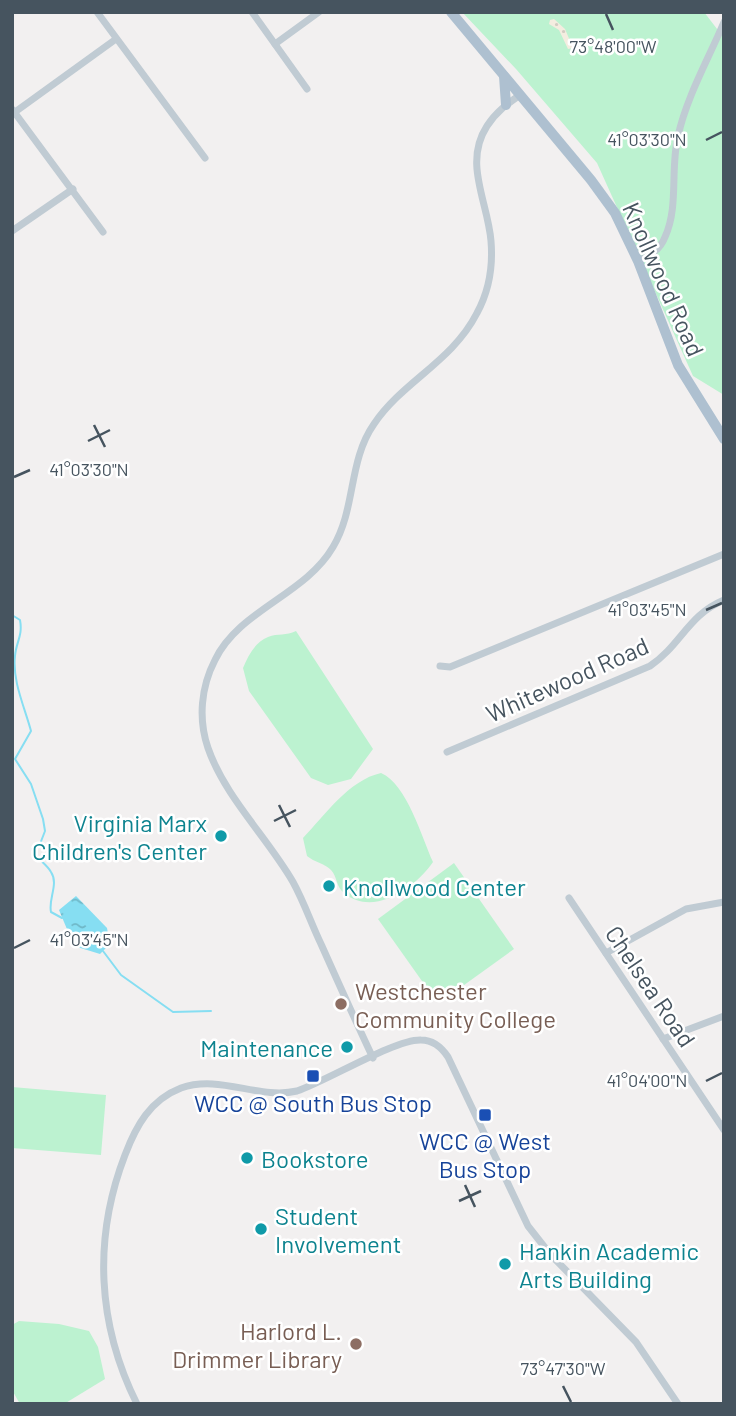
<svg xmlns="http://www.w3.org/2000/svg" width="736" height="1416" font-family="Barlow,sans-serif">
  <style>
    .green { fill: #bcf2d0 }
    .sand { fill: url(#sand-dots) }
    .water { fill: url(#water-ripples) }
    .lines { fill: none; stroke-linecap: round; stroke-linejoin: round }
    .stream { stroke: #86def2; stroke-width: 2 }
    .minor { stroke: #c0cbd3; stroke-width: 7 }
    .major { stroke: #aec0d0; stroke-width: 10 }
    .ticks { fill: none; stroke: #46545f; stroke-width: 2.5 }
    .culture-dot { fill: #0f9aa8; stroke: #fff; stroke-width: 2.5 }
    .education-dot { fill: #8d6e63; stroke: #fff; stroke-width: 2.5 }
    .transit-dot { fill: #1a4fb4; stroke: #fff; stroke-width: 2.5 }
    .labels { text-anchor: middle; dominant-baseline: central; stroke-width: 5; stroke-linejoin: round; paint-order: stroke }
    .street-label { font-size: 24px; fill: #46545f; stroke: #fff }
    .culture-label { font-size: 24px; fill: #0d838f; stroke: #fff; text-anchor: start }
    .education-label { font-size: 24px; fill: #785e54; stroke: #fff; text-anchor: start }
    .transit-label { font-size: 24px; fill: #164399; stroke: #fff }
    .ticks-label { font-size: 18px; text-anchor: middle; fill: #46545f; stroke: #fff; stroke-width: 5; stroke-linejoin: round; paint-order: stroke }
  </style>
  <defs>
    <pattern id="sand-dots" width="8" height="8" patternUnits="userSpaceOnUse" patternTransform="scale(1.75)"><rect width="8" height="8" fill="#f4ede0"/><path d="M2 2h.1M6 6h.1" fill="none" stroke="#d3cdc3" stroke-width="1.8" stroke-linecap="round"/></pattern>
    <pattern id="water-ripples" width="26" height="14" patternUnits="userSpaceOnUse" patternTransform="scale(1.75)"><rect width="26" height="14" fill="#86def2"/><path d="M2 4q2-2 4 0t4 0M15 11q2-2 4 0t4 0" fill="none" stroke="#6fb7c7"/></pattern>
  </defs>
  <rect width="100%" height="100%" fill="#f2f0f0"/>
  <!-- green -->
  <g class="green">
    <path d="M462 12H704L724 38V395L693 376 597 163 516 69Z"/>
    <path d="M296 631 373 749 351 779 328 785 311 778 249 691 243 668C248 656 255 642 268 637 278 633 286 636 296 631Z"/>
    <path d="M381 773C407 784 422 838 433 862 416 887 374 918 344 893 336 887 337 876 331 870 326 864 314 862 307 856L303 838C325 815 349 780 381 773Z"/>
    <path d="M454 863 514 949 446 998H434L378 919Z"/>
    <path d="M12 1087 106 1095 101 1155 12 1148Z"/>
    <path d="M19 1321 59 1324 89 1331 98 1347 105 1379 64 1404H20L12 1390V1325Z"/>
  </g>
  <!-- sand -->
  <path class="sand" d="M554 19 565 29 573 48 568 49 559 30 549 24 550 20Z"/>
  <!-- water -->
  <path class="water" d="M76 896 107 928 110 944 100 954 74 946 59 910Z"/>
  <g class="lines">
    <!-- stream -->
    <g class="stream">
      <path d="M12 615 20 620C23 636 16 642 15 656 12 681 25 708 31 731L15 759 31 784 43 819 45 831 40 844 32 849C36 859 46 863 51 872 59 884 48 899 51 912L62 918"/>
      <path d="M103 951 121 975 173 1012 211 1011"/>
    </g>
    <!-- minor -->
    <g class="minor">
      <path d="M97 12 205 158"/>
      <path d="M252 12 307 89"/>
      <path d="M275 44 319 12"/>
      <path d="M12 109 103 232"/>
      <path d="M15 112 116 39"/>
      <path d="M12 231 73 189"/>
      <path d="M638 261C651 255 660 250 665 237 679 207 670 169 678 136 687 96 708 60 724 22"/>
      <path d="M440 666 450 667 724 554"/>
      <path d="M447 752 650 666C681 645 688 615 724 600"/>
      <path d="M569 898 724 1130"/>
      <path d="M606 953 686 909 724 902"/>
      <path d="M663 1039 724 1016"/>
      <path d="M373 1058C355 1020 338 982 321 944 311 923 304 902 293 882 267 837 225 797 208 748 198 719 201 687 215 660 239 610 305 595 333 547 356 509 348 461 374 424 403 381 452 362 477 313 489 291 493 265 491 241 488 202 463 163 487 126 496 112 507 104 520 95"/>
      <path d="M137 1404C97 1324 93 1238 125 1155 136 1126 150 1100 181 1088 220 1074 259 1100 297 1091 327 1081 395 1039 421 1040 433 1040 442 1048 448 1057L528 1226 550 1254 636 1342 678 1404"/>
    </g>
    <!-- major -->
    <g class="major">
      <path d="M451 12 591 180 615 213 638 261 678 365 724 439"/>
      <path d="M504 76 506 105"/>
    </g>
  </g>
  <!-- ticks -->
  <path class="ticks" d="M606 14 613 30M706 140 722 132M94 425 105 447M88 441 110 430M14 477 30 470M706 610 722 603M279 805 290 827M274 821 296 810M14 948 30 940M706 1081 722 1073M465 1185 475 1207M459 1201 481 1191M563 1386 571 1402"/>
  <!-- markers -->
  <g class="culture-dot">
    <circle cx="221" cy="836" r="7"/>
    <circle cx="329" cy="886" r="7"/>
    <circle cx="347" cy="1047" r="7"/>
    <circle cx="247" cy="1158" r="7"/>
    <circle cx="261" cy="1229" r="7"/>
    <circle cx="505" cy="1264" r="7"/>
  </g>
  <g class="education-dot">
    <circle cx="341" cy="1004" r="7"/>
    <circle cx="356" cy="1344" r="7"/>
  </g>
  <g class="transit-dot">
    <rect x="306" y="1069" width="14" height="14" rx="3.5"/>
    <rect x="478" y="1108" width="14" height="14" rx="3.5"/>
  </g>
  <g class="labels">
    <!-- street labels -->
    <g class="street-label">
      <text transform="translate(664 279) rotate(66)">Knollwood Road</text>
      <text transform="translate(567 679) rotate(-24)">Whitewood Road</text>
      <text transform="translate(651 986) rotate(56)">Chelsea Road</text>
    </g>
    <!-- culture labels -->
    <g class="culture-label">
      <text x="207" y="822" text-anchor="end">Virginia Marx<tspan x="207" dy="28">Children's Center</tspan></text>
      <text x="343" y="886">Knollwood Center</text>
      <text x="333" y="1047" text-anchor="end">Maintenance</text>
      <text x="261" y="1158">Bookstore</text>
      <text x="275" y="1215">Student<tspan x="275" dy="28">Involvement</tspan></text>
      <text x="519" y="1250">Hankin Academic<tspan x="519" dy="28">Arts Building</tspan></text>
    </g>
    <!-- education labels -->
    <g class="education-label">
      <text x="355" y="990">Westchester<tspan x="355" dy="28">Community College</tspan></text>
      <text x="342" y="1330" text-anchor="end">Harlord L.<tspan x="342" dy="28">Drimmer Library</tspan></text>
    </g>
    <!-- transit labels -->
    <g class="transit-label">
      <text x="313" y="1102">WCC @ South Bus Stop</text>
      <text x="485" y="1140">WCC @ West<tspan x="485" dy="28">Bus Stop</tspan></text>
    </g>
  </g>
  <g class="ticks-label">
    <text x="613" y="53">73°48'00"W</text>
    <text x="647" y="146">41°03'30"N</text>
    <text x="89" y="476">41°03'30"N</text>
    <text x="647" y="616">41°03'45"N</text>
    <text x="89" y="946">41°03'45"N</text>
    <text x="647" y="1087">41°04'00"N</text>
    <text x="563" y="1375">73°47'30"W</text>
  </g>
  <!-- border -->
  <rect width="736" height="1416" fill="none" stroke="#46545f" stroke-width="28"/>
</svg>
